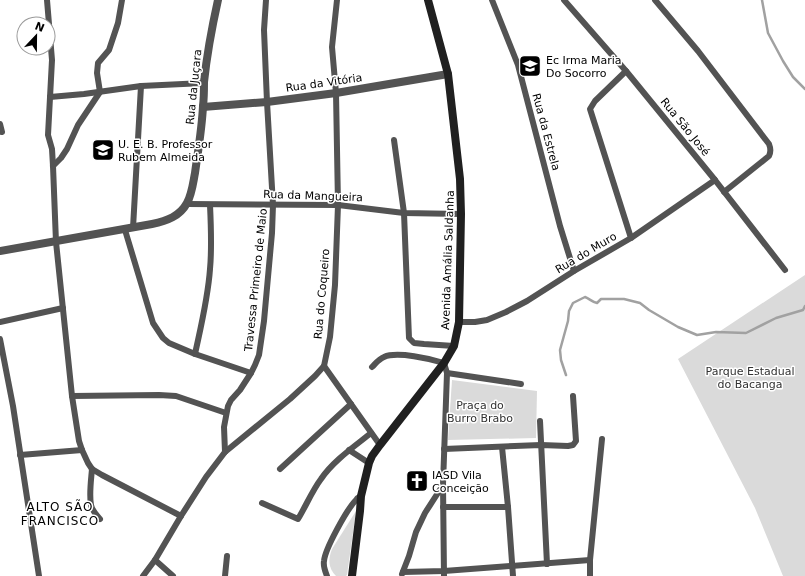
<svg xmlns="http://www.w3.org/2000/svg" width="805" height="576" font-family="'DejaVu Sans',sans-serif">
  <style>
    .green { fill: #dadada }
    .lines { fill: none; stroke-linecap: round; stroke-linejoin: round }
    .stream { stroke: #a1a1a1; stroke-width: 2.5 }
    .minor { stroke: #535353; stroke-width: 6 }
    .tertiary { stroke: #535353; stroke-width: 8 }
    .secondary { stroke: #202020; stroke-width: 8 }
    .labels { text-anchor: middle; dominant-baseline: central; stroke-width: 3; stroke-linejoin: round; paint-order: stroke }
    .poi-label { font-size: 11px; fill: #000; stroke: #fff; text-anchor: start }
    .street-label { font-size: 11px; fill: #000; stroke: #fff }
    .park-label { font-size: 11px; fill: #313131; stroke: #fff }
    .neighbourhood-label { font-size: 12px; letter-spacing: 1px; fill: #000; stroke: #fff }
  </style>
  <rect width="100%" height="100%" fill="#fff"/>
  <!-- green -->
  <g class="green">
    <path d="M805 275V576H783L755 508 678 359Z"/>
    <path d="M452 380 537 391 536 438 448 440Z"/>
    <path d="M356 511 347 575 346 576H336C328 568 328 559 332 549Z"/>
  </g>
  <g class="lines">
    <!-- stream -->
    <g class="stream">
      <path d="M762 0 768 33 783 61 793 77 805 89"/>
      <path d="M566 375 561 360 560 350 568 321 569 311 573 303 585 297C590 299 592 302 597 303L601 299H624L640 303 649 310 678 327 697 335 716 332 746 333 776 318 803 310 805 306"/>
    </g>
    <!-- minor -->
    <g class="minor">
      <path d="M47 0 52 60 48 135 52 149 53 166 56 242 72 396 79 441 82 450 88 463 92 469 102 475 181 516"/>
      <path d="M492 0 518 65 560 226 574 271"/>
      <path d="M564 0 626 71 715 180 785 270"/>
      <path d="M655 0 698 51 769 144C771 149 771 152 769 156L724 192"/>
      <path d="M626 71 595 101 590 109 631 238"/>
      <path d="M50 97 84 94 141 86 204 83"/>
      <path d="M0 124 2 132"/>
      <path d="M394 140 404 213 409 338 414 343 424 344 454 346"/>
      <path d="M53 166 61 158 67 149 78 125 100 92 97 73 98 63 109 50 118 23 122 0"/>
      <path d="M187 204 338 205 404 213 461 214"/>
      <path d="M133 228 141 86"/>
      <path d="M125 230 153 323 163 338 169 343 195 354 251 373"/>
      <path d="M0 322 63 308"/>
      <path d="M459 322H475L487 320 506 312 527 301 574 271 631 238 715 180"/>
      <path d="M0 339 13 406 39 576"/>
      <path d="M195 354C201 326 208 298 210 269 212 248 211 226 210 205"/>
      <path d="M324 366 380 445"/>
      <path d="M372 367C376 363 379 359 384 357 397 351 431 359 444 363L447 373 443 484 444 576"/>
      <path d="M447 373 521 384"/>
      <path d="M72 396 159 395 176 396 226 413"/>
      <path d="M540 421 547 564"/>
      <path d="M502 447 508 507 513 576"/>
      <path d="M444 449 541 445 568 446 573 445 576 441 573 396"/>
      <path d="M349 450 369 463"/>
      <path d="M225 452 224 427 228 406 231 400 240 390 251 373 255 365 259 355 264 321 272 233 273 205 267 102 264 30 266 0"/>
      <path d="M20 455 82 450"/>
      <path d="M92 469C91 481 89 494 91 505 92 511 97 515 100 519"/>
      <path d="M280 469 351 404"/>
      <path d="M262 503 298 519C306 506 312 491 321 479 333 461 355 446 371 433"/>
      <path d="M443 507H508"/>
      <path d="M155 560 173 576"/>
      <path d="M403 572 444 571 590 560"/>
      <path d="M402 574 409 556 416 532 425 513 443 485"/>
      <path d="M143 576 155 560 181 516 206 477 225 452 290 399 315 376 324 366 330 337 335 285 338 205 336 93 332 47 337 0"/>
      <path d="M225 576 227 556"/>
      <path d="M327 576C325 571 323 566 324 561 325 549 347 509 356 500 357 498 359 497 361 496"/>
      <path d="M590 576V560L602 439"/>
    </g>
    <!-- tertiary -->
    <g class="tertiary">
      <path d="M203 107 267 102 336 93 448 74"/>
      <path d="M0 251 152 224C167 221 180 216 187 203 192 194 193 183 195 173 198 151 202 128 203 106 204 98 204 90 204 82 207 54 212 27 218 0"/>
    </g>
    <!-- secondary -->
    <path class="secondary" d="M352 576 360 511 361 496 369 463 372 456 380 445 444 363 454 346 459 322 461 214 460 179 448 74 428 0"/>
  </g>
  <!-- icons -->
  <defs>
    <g id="school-square" transform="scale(1.15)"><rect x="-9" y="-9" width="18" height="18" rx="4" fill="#000" stroke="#fff"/><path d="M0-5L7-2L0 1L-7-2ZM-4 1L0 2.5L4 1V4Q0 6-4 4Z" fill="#fff"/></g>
    <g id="church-square" transform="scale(1.15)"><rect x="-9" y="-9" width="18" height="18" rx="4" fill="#000" stroke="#fff"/><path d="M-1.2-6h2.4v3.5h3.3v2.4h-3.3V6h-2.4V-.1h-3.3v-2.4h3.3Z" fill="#fff"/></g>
  </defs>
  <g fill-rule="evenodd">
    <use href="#school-square" x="530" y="66"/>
    <use href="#school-square" x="103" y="150"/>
    <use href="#church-square" x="417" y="481"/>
  </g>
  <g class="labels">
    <!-- poi labels -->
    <g class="poi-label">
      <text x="546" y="60">Ec Irma Maria<tspan x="546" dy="13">Do Socorro</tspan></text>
      <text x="118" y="144">U. E. B. Professor<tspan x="118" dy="13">Rubem Almeida</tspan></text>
      <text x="432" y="475">IASD Vila<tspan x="432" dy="13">Conceição</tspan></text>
    </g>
    <!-- street labels -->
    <g class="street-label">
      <text transform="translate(324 83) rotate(-8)">Rua da Vitória</text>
      <text transform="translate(194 87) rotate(-84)">Rua da Juçara</text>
      <text transform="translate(685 127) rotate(51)">Rua São José</text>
      <text transform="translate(546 132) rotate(75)">Rua da Estrela</text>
      <text transform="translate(313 196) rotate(2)">Rua da Mangueira</text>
      <text transform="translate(586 253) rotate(-31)">Rua do Muro</text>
      <text transform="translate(448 260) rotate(-88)">Avenida Amália Saldanha</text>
      <text transform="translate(256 280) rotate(-84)">Travessa Primeiro de Maio</text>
      <text transform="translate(322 294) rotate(-85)">Rua do Coqueiro</text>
    </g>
    <!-- park labels -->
    <g class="park-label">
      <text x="750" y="371">Parque Estadual<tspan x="750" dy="13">do Bacanga</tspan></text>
      <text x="480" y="405">Praça do<tspan x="480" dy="13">Burro Brabo</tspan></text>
    </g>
    <!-- neighbourhood labels -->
    <g class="neighbourhood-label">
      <text x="60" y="507">ALTO SÃO<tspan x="60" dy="14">FRANCISCO</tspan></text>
    </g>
  </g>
  <!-- north arrow -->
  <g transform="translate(36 36) rotate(22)"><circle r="19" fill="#ffffff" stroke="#999999"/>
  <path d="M0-3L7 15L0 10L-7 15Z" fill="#000000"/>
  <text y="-6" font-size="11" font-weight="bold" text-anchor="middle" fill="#000000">N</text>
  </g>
</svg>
